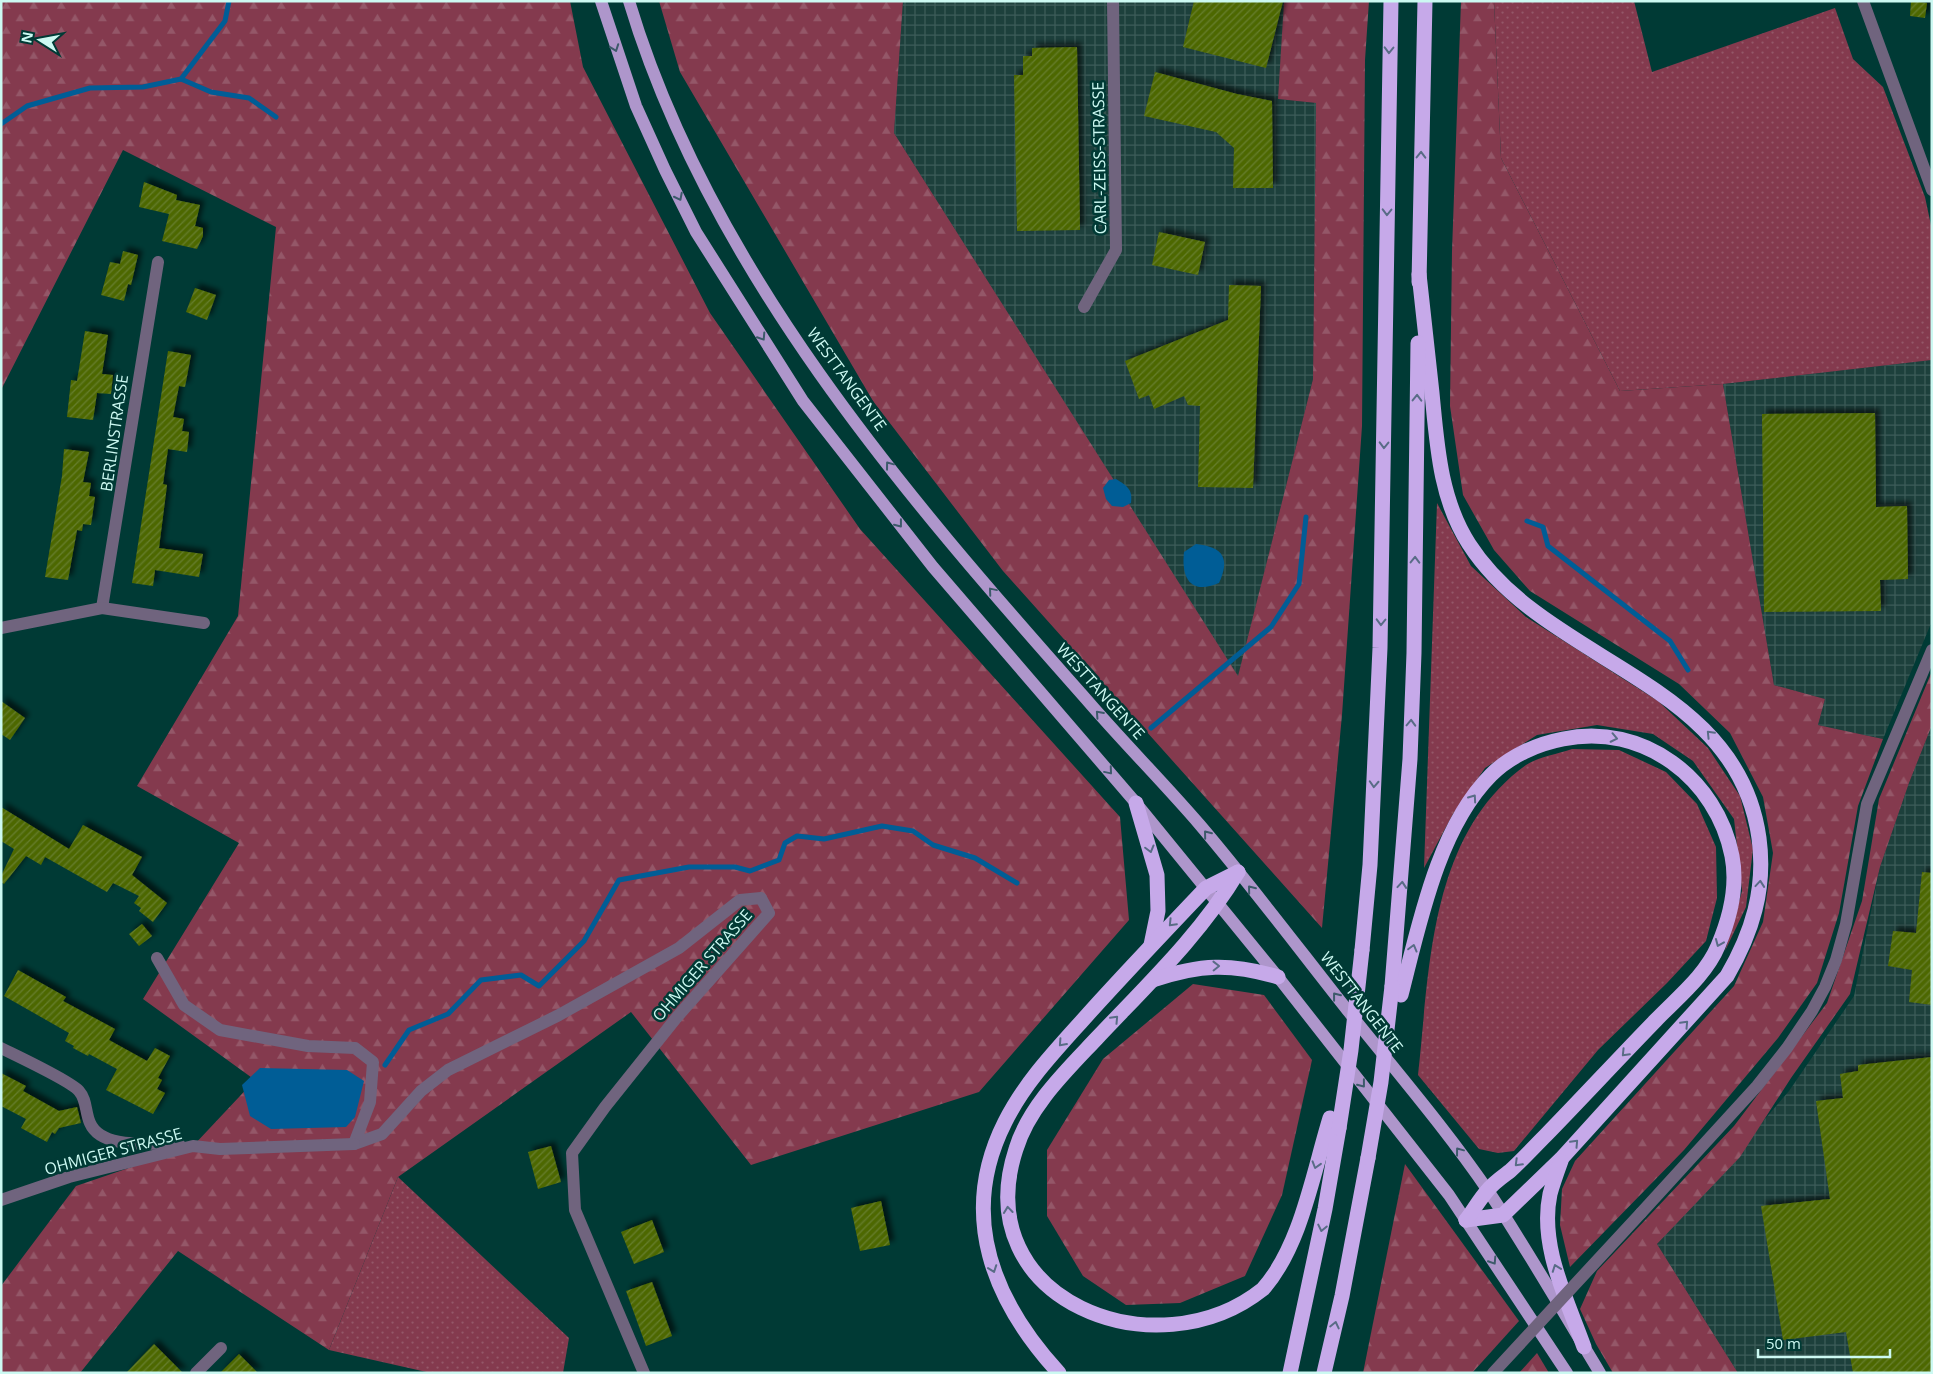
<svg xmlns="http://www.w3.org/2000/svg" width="1933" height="1374" font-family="'Open Sans',sans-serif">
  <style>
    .industrial { fill: url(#industrial-grid) }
    .grass { fill: url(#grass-dots) }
    .forest { fill: url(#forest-firs) }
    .water { fill: #005d96 }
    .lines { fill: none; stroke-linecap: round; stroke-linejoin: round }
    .stream { stroke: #005d96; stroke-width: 5 }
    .building { fill: url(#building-hatch); filter: url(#shadow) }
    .minor { stroke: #70647e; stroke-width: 12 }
    .major { stroke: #ae96cb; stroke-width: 12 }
    .highway { stroke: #c6a9e9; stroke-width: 15 }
    .minor-bridge { stroke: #70647e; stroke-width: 12 }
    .highway-bridge { stroke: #c6a9e9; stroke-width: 15 }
    .oneway { stroke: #3d5a6a }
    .oneway2 { stroke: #596c86 }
    .labels { text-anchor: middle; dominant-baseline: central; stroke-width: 5; stroke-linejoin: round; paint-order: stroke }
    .street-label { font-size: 16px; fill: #ccf9f2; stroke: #003a35 }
  </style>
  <defs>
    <pattern id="industrial-grid" width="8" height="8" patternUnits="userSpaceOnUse" patternTransform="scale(1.25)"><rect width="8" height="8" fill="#1d403c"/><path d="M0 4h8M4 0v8" fill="none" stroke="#3d5c59"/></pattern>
    <pattern id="grass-dots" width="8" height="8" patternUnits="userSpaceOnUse" patternTransform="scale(1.25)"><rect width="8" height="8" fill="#843a4e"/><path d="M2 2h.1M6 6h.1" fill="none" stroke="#945768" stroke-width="1.8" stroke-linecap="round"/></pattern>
    <pattern id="forest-firs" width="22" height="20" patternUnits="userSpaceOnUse" patternTransform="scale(1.25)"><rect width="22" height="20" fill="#843a4e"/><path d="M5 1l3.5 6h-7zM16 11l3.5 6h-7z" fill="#945768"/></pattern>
    <pattern id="building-hatch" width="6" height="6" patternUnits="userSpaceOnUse" patternTransform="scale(1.25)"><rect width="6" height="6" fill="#4e6806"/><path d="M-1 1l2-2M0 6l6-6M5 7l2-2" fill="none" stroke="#667e2b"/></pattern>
    <filter id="shadow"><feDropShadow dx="4.5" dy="-4.5" stdDeviation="2.5" flood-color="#0009"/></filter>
  </defs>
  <rect width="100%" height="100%" fill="#003a35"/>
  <!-- industrial -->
  <g class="industrial">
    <path d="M903 1H1284L1279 99 1316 103 1313 379 1238 677 894 133Z"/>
    <path d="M1932 360V621L1883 739 1818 725 1825 699 1774 685 1723 384Z"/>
    <path d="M1932 725V1373H1738L1657 1244 1789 1091 1854 996 1880 867 1909 783Z"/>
  </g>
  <!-- grass -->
  <g class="grass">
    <path d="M1494 1H1634L1652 72 1835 8 1853 59 1883 87 1925 197 1932 230V360L1723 384 1620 391 1501 158Z"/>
    <path d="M1437 503 1471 566 1526 617 1658 701 1708 748 1740 796 1753 849 1746 907 1725 951 1742 891 1734 819 1693 761 1653 734 1597 725 1537 735 1485 768 1453 814 1424 868Z"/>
    <path d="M1572 749 1619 750 1666 772 1697 804 1716 847 1717 898 1706 941 1667 983 1598 1050 1514 1151 1498 1153 1479 1149 1418 1075C1430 968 1429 835 1526 765 1538 757 1558 754 1572 749Z"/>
    <path d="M398 1177 569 1338 563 1373H431L329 1350Z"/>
  </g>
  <!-- forest -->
  <g class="forest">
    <path d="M1 1H570L583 67 710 313 860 529 1120 817 1129 920 979 1092 751 1165 631 1012 398 1177 329 1350 178 1251 80 1373H1V1286L76 1186 193 1146 255 1080 143 999 239 843 137 786 238 616 276 227 123 150 1 390Z"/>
    <path d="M659 1H903L894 133 1238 676 1313 379 1316 103 1278 99 1284 1H1369L1365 60 1362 426 1342 715 1322 928 1003 571 873 401 680 72Z"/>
    <path d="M1461 1H1494L1501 158 1620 391 1723 384 1774 685 1825 699 1818 725 1883 739 1858 806 1839 913 1817 983 1778 1038 1684 1150 1570 1267 1560 1225 1562 1189 1575 1161 1734 986 1763 922 1773 853 1763 797 1730 733 1679 684 1530 591 1494 550 1463 495 1450 406 1452 251Z"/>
    <path d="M1932 671V725L1909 783 1880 867 1850 994 1791 1078 1740 1157 1657 1244 1738 1373H1613L1596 1344 1580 1309 1597 1271 1734 1126 1827 1003 1862 901 1879 799Z"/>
    <path d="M1193 984 1264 995 1312 1060 1282 1195 1245 1276 1180 1303 1126 1305 1083 1276 1047 1216V1150L1103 1059Z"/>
    <path d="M1405 1164 1519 1321 1472 1373H1363Z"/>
    <path d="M1537 1353 1549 1373H1519Z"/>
  </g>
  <!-- water -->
  <g class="water">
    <path d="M1116 479C1127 486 1133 489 1131 503L1123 507 1112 506 1106 499 1103 488 1109 480Z"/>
    <path d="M1196 544C1224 547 1230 559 1219 583 1191 595 1181 579 1184 552Z"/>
    <path d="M260 1068 347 1070 364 1081 355 1117 346 1127 271 1129 250 1116 242 1085Z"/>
  </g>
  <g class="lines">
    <!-- stream -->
    <g class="stream">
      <path d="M181 79 211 92 249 98 276 117"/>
      <path d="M1 124 27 106 90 88 143 87 181 79 225 21 229 1"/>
      <path d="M1527 521 1543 527 1548 546 1670 641 1688 670"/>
      <path d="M1151 728 1271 627 1299 584 1306 517"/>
      <path d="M385 1065 409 1030 448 1014 481 980 521 975 539 986 584 941 619 880 689 867H735L750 871 779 860 785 843 797 836 824 839 882 826 913 831 933 845 975 858 1017 883"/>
    </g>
  </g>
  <!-- building -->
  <g class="building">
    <path d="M1194 1H1283L1266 68 1183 47Z"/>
    <path d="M1911 1 1927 3 1925 18 1910 16Z"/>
    <path d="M1077 47 1080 230 1017 231 1014 75H1023V56H1032V48Z"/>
    <path d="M1155 72 1237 94 1272 101 1273 188H1233L1234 148 1216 132 1144 116Z"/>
    <path d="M144 182 177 195 176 200 200 205 195 226 203 228V236L197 249 162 241 169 214 139 207Z"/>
    <path d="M1159 232 1205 242 1198 275 1152 265Z"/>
    <path d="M123 251 138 255 131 285 128 284 124 301 101 295 110 262 120 264Z"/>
    <path d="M1229 285 1261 286 1253 488 1198 487 1200 406 1188 405 1184 396 1154 409 1149 395 1139 399 1125 361 1228 320Z"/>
    <path d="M195 288 216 295 207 320 186 312Z"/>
    <path d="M85 331 108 335 102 374 113 375 111 394 97 393 93 420 67 417 71 380 77 381Z"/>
    <path d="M168 351 191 355 185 387 179 386 173 417 184 419 182 431 189 432 187 452 168 449 163 484 167 485 159 548 203 554 199 577 155 570 153 586 132 583Z"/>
    <path d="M1875 413 1876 507 1907 506 1908 579 1880 580 1881 611 1764 612 1762 414Z"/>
    <path d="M64 449 89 452 83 482 91 483 89 496 95 497 91 525 83 524 82 531 77 530 68 580 45 577 62 476Z"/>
    <path d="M1 701 25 718 10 740 1 734Z"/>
    <path d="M1 807 69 849 83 825 142 857 132 875 167 903 153 922 139 911 141 908 134 903 139 896 113 883 107 892 45 857 41 865 26 856 4 884 1 882V876L14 849 1 841Z"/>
    <path d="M1922 872 1932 873V1005L1909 1002 1912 970 1888 966 1893 931 1916 933Z"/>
    <path d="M142 924 152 936 139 946 129 934Z"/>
    <path d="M18 970 66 997 63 1001 115 1029 109 1040 147 1061 155 1048 170 1056 158 1078 162 1080 157 1089 165 1093 153 1114 106 1090 117 1069 89 1054 88 1056 73 1048 74 1046 65 1041 69 1033 4 996Z"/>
    <path d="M1932 1057V1373H1853L1846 1332 1783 1340 1761 1206 1830 1199 1816 1101 1843 1098 1840 1074 1858 1071V1065Z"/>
    <path d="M1 1073 26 1086 23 1091 59 1111 77 1107 81 1123 59 1128 55 1134 52 1132 47 1142 21 1128 26 1119 1 1106Z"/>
    <path d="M551 1146 561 1182 538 1189 528 1152Z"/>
    <path d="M881 1201 890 1245 860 1251 851 1208Z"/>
    <path d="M652 1220 664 1252 634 1264 621 1232Z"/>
    <path d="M652 1282 672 1336 646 1346 626 1291Z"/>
    <path d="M154 1344 183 1373H126Z"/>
    <path d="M239 1354 258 1373H220Z"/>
  </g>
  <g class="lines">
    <!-- minor -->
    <g class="minor">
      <path d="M1863 1 1932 190"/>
      <path d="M1084 307 1116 250 1113 1"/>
      <path d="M102 608 158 262"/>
      <path d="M1 628 102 608 204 623"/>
      <path d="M157 958 184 1005 220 1030 308 1046 355 1048 373 1062 370 1102 354 1144 382 1134 421 1091 448 1070 559 1015 679 948 740 900 761 898 769 913 677 1017 605 1107 572 1153 575 1210 644 1373"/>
      <path d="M1 1048C15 1055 71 1081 79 1091 87 1100 85 1112 90 1123 102 1151 155 1142 179 1144"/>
      <path d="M1 1200 69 1177 193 1146 220 1149 354 1144"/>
      <path d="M1641 1213 1757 1086 1787 1048 1812 1011 1825 987 1836 960 1846 924 1867 804 1932 650"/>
      <path d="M196 1373 221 1348"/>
    </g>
    <!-- major -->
    <g class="major">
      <path d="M601 1 636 106 665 170 696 232 803 401 933 567 1136 803 1278 977 1449 1195 1567 1373"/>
      <path d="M629 1C709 268 904 494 1086 699 1123 742 1163 782 1200 825 1251 885 1299 949 1348 1011 1396 1071 1446 1129 1489 1192 1528 1251 1563 1312 1600 1373"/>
    </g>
    <!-- highway -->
    <g class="highway">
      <path d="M1419 274C1423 314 1428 353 1432 393 1437 445 1440 499 1469 544 1547 665 1737 679 1759 838 1766 889 1752 933 1727 976L1561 1159 1503 1215 1466 1220"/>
      <path d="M1419 282 1425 1"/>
      <path d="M1136 803 1157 875 1158 911 1151 945"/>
      <path d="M1238 872C1201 934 1146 986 1097 1038 1067 1070 1029 1106 1016 1149 966 1301 1157 1374 1263 1289 1301 1246 1313 1173 1330 1118"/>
      <path d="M1362 950 1370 865 1380 648 1391 1"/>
      <path d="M1153 980C1200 964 1231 963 1278 977"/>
      <path d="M1392 986 1410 759 1414 653 1418 343"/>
      <path d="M1401 995C1419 925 1438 828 1491 775 1510 756 1537 744 1563 739 1643 722 1717 779 1732 856 1738 887 1730 918 1718 946 1706 975 1677 998 1656 1020 1619 1058 1583 1097 1546 1135 1534 1147 1523 1159 1510 1171 1502 1177 1493 1183 1487 1191 1479 1200 1473 1211 1466 1220"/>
      <path d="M1561 1161C1557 1172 1553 1183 1550 1194 1539 1246 1567 1299 1584 1347"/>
      <path d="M1059 1373C993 1301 958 1215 1005 1122 1026 1080 1059 1047 1090 1012 1128 970 1167 929 1206 888L1238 872"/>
      <path d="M1290 1373 1325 1209 1339 1128"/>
      <path d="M1324 1373 1342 1296 1368 1158"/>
    </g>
    <!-- minor-bridge -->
    <path class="minor-bridge" d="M1493 1373 1641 1213"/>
    <!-- highway-bridge -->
    <g class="highway-bridge">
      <path d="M1339 1128 1351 1050 1362 950"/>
      <path d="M1368 1158 1381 1082 1392 986"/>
    </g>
  </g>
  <!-- one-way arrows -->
  <defs><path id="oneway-chevron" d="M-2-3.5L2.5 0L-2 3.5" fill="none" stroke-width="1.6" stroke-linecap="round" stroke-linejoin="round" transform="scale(1.25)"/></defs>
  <g class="oneway">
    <use href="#oneway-chevron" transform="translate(615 48) rotate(70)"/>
    <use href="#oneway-chevron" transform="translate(679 197) rotate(63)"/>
    <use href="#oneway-chevron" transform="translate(762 337) rotate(57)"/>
    <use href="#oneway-chevron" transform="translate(889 465) rotate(-127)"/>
    <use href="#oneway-chevron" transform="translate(899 524) rotate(52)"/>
    <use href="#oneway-chevron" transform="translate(992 591) rotate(-130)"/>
    <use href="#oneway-chevron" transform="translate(1099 714) rotate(-132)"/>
    <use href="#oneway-chevron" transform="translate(1109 771) rotate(50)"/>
    <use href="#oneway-chevron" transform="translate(1207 834) rotate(-129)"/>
    <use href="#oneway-chevron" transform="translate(1251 889) rotate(-129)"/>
    <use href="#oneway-chevron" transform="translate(1336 996) rotate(-128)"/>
    <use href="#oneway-chevron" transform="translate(1362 1084) rotate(52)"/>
    <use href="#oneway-chevron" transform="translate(1459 1151) rotate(-127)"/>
    <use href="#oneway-chevron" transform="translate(1493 1261) rotate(57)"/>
  </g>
  <g class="oneway2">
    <use href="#oneway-chevron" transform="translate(1389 50) rotate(91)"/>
    <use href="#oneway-chevron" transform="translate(1421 155) rotate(-89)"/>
    <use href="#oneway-chevron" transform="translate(1387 212) rotate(91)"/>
    <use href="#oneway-chevron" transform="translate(1417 398) rotate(-89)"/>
    <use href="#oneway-chevron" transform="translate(1384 445) rotate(91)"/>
    <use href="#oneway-chevron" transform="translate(1415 560) rotate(-89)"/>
    <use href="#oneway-chevron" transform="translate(1381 622) rotate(91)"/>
    <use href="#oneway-chevron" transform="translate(1411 723) rotate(-88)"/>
    <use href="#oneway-chevron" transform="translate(1710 734) rotate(-134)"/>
    <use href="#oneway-chevron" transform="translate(1614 738) rotate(12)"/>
    <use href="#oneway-chevron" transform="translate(1374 784) rotate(93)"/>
    <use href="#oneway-chevron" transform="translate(1473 798) rotate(-55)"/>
    <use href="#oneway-chevron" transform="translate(1150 849) rotate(75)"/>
    <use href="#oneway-chevron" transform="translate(1760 884) rotate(-85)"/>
    <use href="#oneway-chevron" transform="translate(1402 885) rotate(-85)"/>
    <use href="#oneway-chevron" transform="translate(1172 923) rotate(134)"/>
    <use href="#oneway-chevron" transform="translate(1719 943) rotate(113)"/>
    <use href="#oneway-chevron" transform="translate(1413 948) rotate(-75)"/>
    <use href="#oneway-chevron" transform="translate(1216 966) rotate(-1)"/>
    <use href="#oneway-chevron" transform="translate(1115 1019) rotate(-47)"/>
    <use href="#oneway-chevron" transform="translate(1685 1024) rotate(-47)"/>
    <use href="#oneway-chevron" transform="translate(1062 1043) rotate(132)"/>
    <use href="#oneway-chevron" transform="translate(1625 1053) rotate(134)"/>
    <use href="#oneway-chevron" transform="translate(1575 1143) rotate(-47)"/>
    <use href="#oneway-chevron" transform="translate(1518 1163) rotate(135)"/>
    <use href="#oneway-chevron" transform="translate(1316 1165) rotate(107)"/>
    <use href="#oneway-chevron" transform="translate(1008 1210) rotate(-96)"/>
    <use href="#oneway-chevron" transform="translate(1322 1228) rotate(102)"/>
    <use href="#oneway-chevron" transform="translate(1556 1268) rotate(-110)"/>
    <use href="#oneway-chevron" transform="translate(993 1269) rotate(70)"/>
    <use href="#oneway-chevron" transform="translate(1335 1325) rotate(-77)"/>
  </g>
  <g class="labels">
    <!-- street labels -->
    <g class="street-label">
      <text transform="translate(1099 158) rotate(-91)">CARL-ZEISS-STRASSE</text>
      <text transform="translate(847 379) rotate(54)">WESTTANGENTE</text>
      <text transform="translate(114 433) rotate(-82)">BERLINSTRASSE</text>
      <text transform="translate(1101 691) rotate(48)">WESTTANGENTE</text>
      <text transform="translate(702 965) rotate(-49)">OHMIGER STRASSE</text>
      <text transform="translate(1362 1002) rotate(52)">WESTTANGENTE</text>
      <text transform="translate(113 1151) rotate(-15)">OHMIGER STRASSE</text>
    </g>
  </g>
  <!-- border -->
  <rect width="1933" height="1374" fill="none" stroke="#ccf9f2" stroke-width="5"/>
  <!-- north arrow -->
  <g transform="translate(40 40) rotate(281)" stroke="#003a35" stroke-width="4" paint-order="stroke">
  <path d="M0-4L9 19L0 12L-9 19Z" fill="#ccf9f2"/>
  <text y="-8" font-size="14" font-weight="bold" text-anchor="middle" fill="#ccf9f2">N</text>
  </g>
  <!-- scale -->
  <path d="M1758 1349v8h132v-8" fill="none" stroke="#ccf9f2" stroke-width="2.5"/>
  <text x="1766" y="1349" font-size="15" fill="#ccf9f2" stroke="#003a35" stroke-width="4" paint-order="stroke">50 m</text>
</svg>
